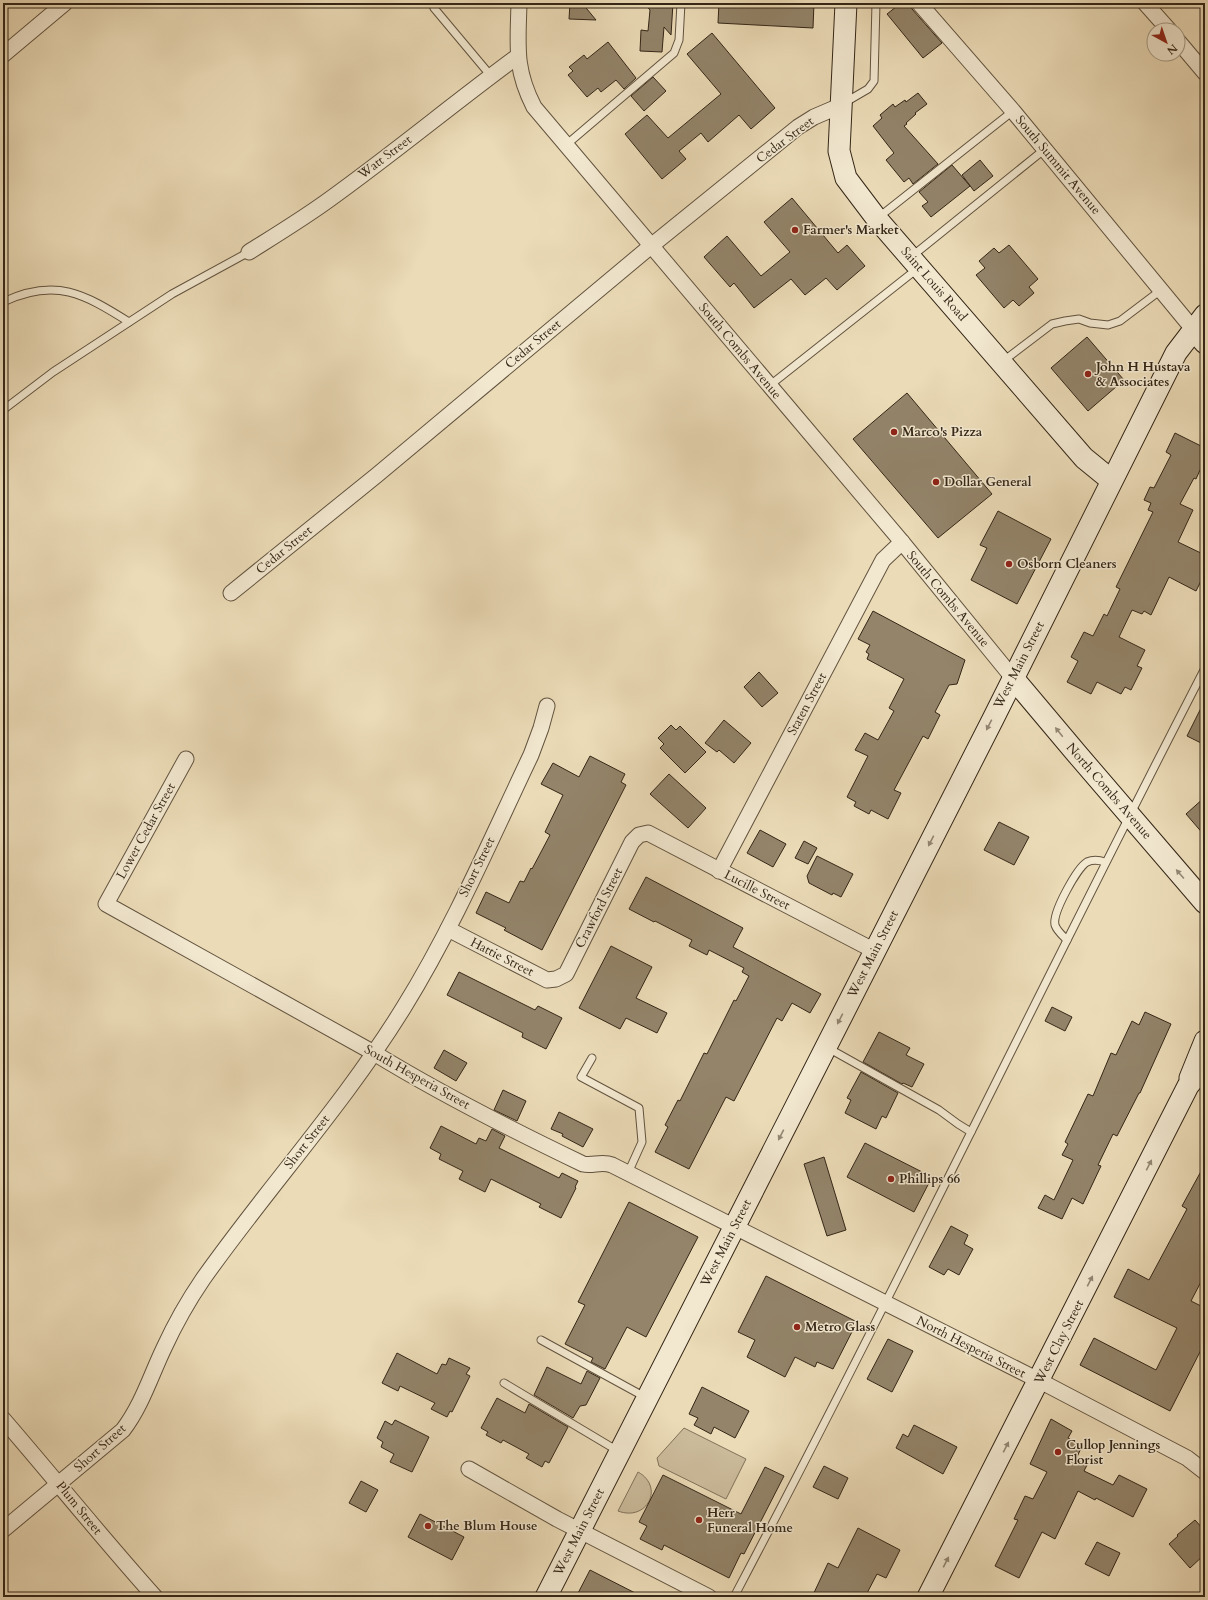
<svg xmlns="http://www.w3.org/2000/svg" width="1208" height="1600" font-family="Cardo,serif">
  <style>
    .green { fill: #ccbc9c; stroke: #80715a }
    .building { fill: #93846a; stroke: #342617 }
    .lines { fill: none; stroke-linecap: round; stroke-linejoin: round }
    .lane-casing { stroke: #62533f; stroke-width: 9 }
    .street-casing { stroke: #62533f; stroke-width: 17 }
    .secondary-casing { stroke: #342617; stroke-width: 23 }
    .lane { stroke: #f2e8d0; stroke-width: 7 }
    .street { stroke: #f2e8d0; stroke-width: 15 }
    .secondary { stroke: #f2e8d0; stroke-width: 21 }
    .oneway { fill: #938774 }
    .poi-dot { fill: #8f2418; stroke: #f2e8d0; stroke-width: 1.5 }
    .labels { text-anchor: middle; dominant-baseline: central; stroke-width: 3; stroke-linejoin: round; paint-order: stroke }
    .street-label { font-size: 13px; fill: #342617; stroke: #f2e8d0 }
    .poi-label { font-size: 13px; font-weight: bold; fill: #342617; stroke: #f2e8d0; text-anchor: start }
  </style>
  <rect width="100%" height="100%" fill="#ebdbb7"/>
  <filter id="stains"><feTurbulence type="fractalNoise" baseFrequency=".005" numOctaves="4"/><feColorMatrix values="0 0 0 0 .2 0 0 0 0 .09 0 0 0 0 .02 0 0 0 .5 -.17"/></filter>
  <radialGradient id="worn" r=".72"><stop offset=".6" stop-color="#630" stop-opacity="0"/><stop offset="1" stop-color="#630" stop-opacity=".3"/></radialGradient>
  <!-- green -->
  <g class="green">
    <path d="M684 1428 746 1459 726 1499 659 1466 657 1458Z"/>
    <path d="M638 1472C665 1487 647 1522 618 1511Z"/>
  </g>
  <!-- building -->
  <g class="building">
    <path d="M570 3H582L596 20 569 19Z"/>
    <path d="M644 3H673L671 35 664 27 662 52 640 51 641 30 648 31 650 10Z"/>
    <path d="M719 3H814L813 28 718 23Z"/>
    <path d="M901 3H910L912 9 942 43 923 58 887 14Z"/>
    <path d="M712 33 775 108 751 129 739 115 708 142 701 133 679 151 686 159 662 179 625 134 647 115 668 138 721 94 687 54Z"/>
    <path d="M608 42 636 78 624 89 616 80 601 92 598 88 587 97 568 75 573 71 569 67 584 55 587 59Z"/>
    <path d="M653 77 666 91 644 111 631 96Z"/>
    <path d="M918 93 927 104 915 113 916 114 906 123 907 124 904 126 938 164 913 184 909 178 904 182 886 160 894 153 873 126 882 118 880 115 893 104 895 107 905 100 906 102Z"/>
    <path d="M980 160 993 176 974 191 962 175Z"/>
    <path d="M952 165 970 186 931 217 922 206 928 202 919 192Z"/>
    <path d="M792 198 838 253 847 245 865 266 837 290 826 278 805 295 791 279 754 308 734 283 730 287 704 257 727 236 761 276 790 252 764 222Z"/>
    <path d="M1009 245 1038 279 1029 287 1034 293 1019 306 1013 300 1004 308 976 275 985 268 979 261 994 248 999 253Z"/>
    <path d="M1087 337 1124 380 1088 411 1051 368Z"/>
    <path d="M907 393 992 494 938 538 853 439Z"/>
    <path d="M1175 433 1205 448V473L1200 470 1196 479 1194 478 1180 504 1193 510 1178 542 1205 555V573L1196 591 1169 577 1151 615 1144 611 1142 614 1132 610 1119 637 1145 650 1137 666 1142 668 1131 690 1125 687 1121 694 1097 682 1091 694 1067 682 1078 661 1071 657 1084 632 1093 636 1104 614 1107 616 1120 589 1116 587 1153 512 1148 510 1151 503 1144 500 1150 487 1154 488 1171 455 1166 452Z"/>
    <path d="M998 511 1051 539 1017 604 971 580 987 548 980 545Z"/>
    <path d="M873 611 965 660 957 684 949 685 935 712 940 715 928 739 923 736 894 790 901 793 888 819 871 810 869 814 854 806 856 802 847 797 868 756 855 750 865 733 878 740 894 711 889 708 904 679 867 659 869 654 866 652 870 645 858 639Z"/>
    <path d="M759 672 778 693 762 707 744 687Z"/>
    <path d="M1205 700V745L1187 736Z"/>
    <path d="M724 720 751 743 734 763 719 750 717 752 705 743Z"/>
    <path d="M671 725 676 730 680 726 706 752 685 773 660 748 664 744 658 738Z"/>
    <path d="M590 756 625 774 621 782 626 785 542 950 504 930 506 928 476 913 486 892 509 903 520 881 524 882 531 868 532 869 550 835 545 832 563 795 541 784 553 763 579 777Z"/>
    <path d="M669 774 706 808 688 828 650 794Z"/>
    <path d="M1205 797V836L1186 814Z"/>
    <path d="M999 822 1029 837 1014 865 984 850Z"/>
    <path d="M760 830 786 844 773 867 747 853Z"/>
    <path d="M804 841 817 848 808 864 795 858Z"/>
    <path d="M817 856 853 874 841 897 833 893 832 895 809 883 807 876Z"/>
    <path d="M646 877 743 928 733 947 821 994 810 1013 792 1003 782 1021 777 1018 734 1101 726 1097 689 1169 655 1152 668 1127 665 1125 678 1100 680 1101 704 1053 707 1054 734 1000 736 1001 749 976 742 972 744 968 709 950 707 955 689 946 692 940 655 921 654 922 629 909Z"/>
    <path d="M611 946 652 967 636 998 667 1013 657 1033 626 1018 620 1029 579 1008Z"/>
    <path d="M459 972 535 1010 538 1006 562 1018 546 1049 522 1037 523 1033 447 995Z"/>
    <path d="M1052 1007 1072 1017 1065 1031 1045 1021Z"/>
    <path d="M1145 1012 1171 1024 1140 1093H1139L1117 1136 1113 1134 1098 1165 1101 1166 1083 1204 1072 1198 1062 1219 1038 1208 1045 1195 1054 1200 1073 1160 1062 1155 1068 1144 1065 1142 1088 1094 1093 1096 1111 1053 1116 1055 1132 1021 1139 1025Z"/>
    <path d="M879 1032 910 1048 906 1055 924 1064 912 1087 903 1083 902 1084 863 1062Z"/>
    <path d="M444 1050 467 1063 456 1081 434 1068Z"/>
    <path d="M861 1072 898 1093 886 1118 882 1116 876 1129 845 1113 851 1100 847 1098Z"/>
    <path d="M503 1090 526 1101 517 1121 494 1110Z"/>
    <path d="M559 1112 593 1129 583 1147 562 1136 563 1134 551 1129Z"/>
    <path d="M441 1126 476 1144 479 1138 486 1141 492 1129 505 1136 499 1148 559 1178 562 1173 578 1181 575 1187 576 1188 561 1218 539 1207 541 1204 491 1179 485 1192 459 1179 463 1171 439 1159 441 1154 430 1148Z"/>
    <path d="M865 1143 932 1177 914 1212 847 1177Z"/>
    <path d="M824 1157 846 1230 827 1236 804 1164Z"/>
    <path d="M1205 1164V1274L1191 1301 1205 1308V1342L1170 1411 1080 1365 1094 1338 1156 1370 1177 1328 1114 1297 1128 1269 1149 1280 1187 1209 1182 1206Z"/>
    <path d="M629 1202 698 1237 646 1337 627 1327 605 1369 591 1362 593 1358 565 1344 585 1305 578 1302Z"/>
    <path d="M951 1226 968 1235 964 1244 973 1249 959 1275 948 1269 944 1275 929 1267Z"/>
    <path d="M766 1276 857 1322 833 1369 817 1362 815 1367 795 1357 785 1377 747 1357 755 1340 738 1332Z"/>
    <path d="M888 1339 913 1351 892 1392 867 1379Z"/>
    <path d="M397 1353 437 1374 442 1364 446 1365 449 1358 470 1368 466 1374 470 1376 452 1412 450 1411 447 1417 431 1409 435 1403 400 1386 398 1391 382 1383Z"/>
    <path d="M547 1367 581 1384 587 1371 600 1378 586 1405 580 1406 573 1418 534 1395Z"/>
    <path d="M702 1387 749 1411 735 1438 714 1427 711 1434 694 1425 698 1418 689 1414Z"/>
    <path d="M497 1398 525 1413 529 1404 568 1427 549 1463 545 1461 542 1467 526 1458 529 1454 503 1440 501 1443 486 1435 488 1432 481 1428Z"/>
    <path d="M1051 1419 1072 1431 1068 1438 1082 1446 1077 1457 1088 1463 1084 1471 1113 1485 1119 1475 1147 1489 1133 1517 1096 1498 1095 1500 1078 1491 1055 1539 1042 1532 1019 1578 995 1566 1018 1520 1014 1519 1025 1496 1033 1499 1047 1472 1030 1464Z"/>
    <path d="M395 1420 429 1437 412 1472 390 1462 394 1454 381 1447 383 1442 377 1438 385 1421 392 1425Z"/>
    <path d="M914 1425 957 1447 943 1474 896 1448 903 1434 908 1437Z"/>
    <path d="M824 1466 848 1478 838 1499 813 1487Z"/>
    <path d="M765 1467 784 1476 744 1554 741 1553 729 1578 664 1545 662 1550 640 1539 647 1526 639 1522 663 1475 741 1514Z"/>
    <path d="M361 1481 378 1490 366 1512 349 1503Z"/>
    <path d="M420 1514 464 1537 452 1560 408 1537Z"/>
    <path d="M1195 1520 1205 1531V1554L1190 1568 1169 1544 1178 1536 1177 1535Z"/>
    <path d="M858 1528 900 1550 886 1578 877 1574 865 1597H812L828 1563 838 1568Z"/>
    <path d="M1097 1542 1120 1553 1109 1576 1085 1564Z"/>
    <path d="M590 1570 643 1597H576Z"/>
  </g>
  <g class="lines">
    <!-- lane casing -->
    <g class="lane-casing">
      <g id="lane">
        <path d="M432 3 434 8 491 76"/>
        <path d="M844 103 868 89 874 81 876 3"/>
        <path d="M566 145 674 53 679 40 681 3"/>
        <path d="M879 217 1013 111"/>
        <path d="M911 257 1045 149"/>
        <path d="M3 302C56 277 84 294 129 322"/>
        <path d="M1002 362 1052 324 1065 321 1079 319 1090 323 1108 325 1120 321 1161 290"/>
        <path d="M769 386 917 269"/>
        <path d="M3 410 53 372 172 294 249 252"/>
        <path d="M1067 940C1062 935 1057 931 1055 925 1052 913 1077 868 1087 862 1094 859 1099 860 1105 862"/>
        <path d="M828 1048 939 1110 958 1124 971 1132"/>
        <path d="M592 1058 581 1077 639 1108 642 1142 628 1173"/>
        <path d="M541 1340 645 1397"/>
        <path d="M504 1383 618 1451"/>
        <path d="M734 1597C896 1290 1046 976 1205 668"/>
      </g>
    </g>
    <!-- street casing -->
    <g class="street-casing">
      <g id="street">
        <path d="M519 3C518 45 514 68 534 107L902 542 1013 678"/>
        <path d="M919 3 1013 111 1193 329"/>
        <path d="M1145 3 1169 30"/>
        <path d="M1178 41 1205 73"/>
        <path d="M3 55 65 3"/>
        <path d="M249 252C276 235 304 218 330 199 394 153 454 103 518 56"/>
        <path d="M231 593 377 475 651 246 798 127 814 117 842 105"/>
        <path d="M186 759 106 904 374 1053C441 1094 512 1130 583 1164 593 1166 602 1161 612 1165L1040 1381 1187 1458 1205 1472"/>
        <path d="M719 871 883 560 902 542"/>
        <path d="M448 929 547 980 556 979 566 974 632 842 639 835 648 833 875 951"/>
        <path d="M3 1419C54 1478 103 1539 155 1597"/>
        <path d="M469 1469 557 1519 709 1597"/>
        <path d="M3 1530 123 1430C142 1405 151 1375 164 1348 175 1324 188 1301 203 1279 268 1187 345 1103 404 1007 453 928 491 839 531 755L541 728 547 706"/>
      </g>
    </g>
    <!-- secondary casing -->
    <g class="secondary-casing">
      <g id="secondary">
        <path d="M846 3 839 151 846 178 877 219 1084 458 1111 480"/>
        <path d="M1193 329 1205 343"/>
        <path d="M1013 678 1077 754 1205 903"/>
        <path d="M1190 1078 1205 1041"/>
        <path d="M546 1597 993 719 1176 353 1205 315"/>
        <path d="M928 1597 1188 1086 1205 1065"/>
      </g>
    </g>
    <!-- lane -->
    <use href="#lane" class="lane"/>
    <!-- street -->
    <use href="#street" class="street"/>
    <!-- secondary -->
    <use href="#secondary" class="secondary"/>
  </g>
  <!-- one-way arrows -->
  <defs><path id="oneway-solid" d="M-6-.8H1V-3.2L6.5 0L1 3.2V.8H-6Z"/></defs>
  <g class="oneway">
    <use href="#oneway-solid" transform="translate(989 725) rotate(117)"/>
    <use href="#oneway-solid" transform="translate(1059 732) rotate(-129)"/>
    <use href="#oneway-solid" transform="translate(931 841) rotate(117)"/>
    <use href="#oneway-solid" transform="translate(1180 874) rotate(-131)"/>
    <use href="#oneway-solid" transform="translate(840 1019) rotate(117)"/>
    <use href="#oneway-solid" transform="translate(781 1135) rotate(117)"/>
    <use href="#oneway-solid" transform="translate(1149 1165) rotate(-63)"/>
    <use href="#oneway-solid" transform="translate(1090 1281) rotate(-63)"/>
    <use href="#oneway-solid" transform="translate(1006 1447) rotate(-63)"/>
    <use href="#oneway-solid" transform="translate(946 1562) rotate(-63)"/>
  </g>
  <!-- markers -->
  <g class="poi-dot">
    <circle cx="795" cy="230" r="4"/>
    <circle cx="1088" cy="374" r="4"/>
    <circle cx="894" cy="432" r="4"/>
    <circle cx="936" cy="482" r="4"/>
    <circle cx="1009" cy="564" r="4"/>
    <circle cx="891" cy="1179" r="4"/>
    <circle cx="797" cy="1327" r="4"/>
    <circle cx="1058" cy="1452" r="4"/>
    <circle cx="699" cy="1520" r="4"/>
    <circle cx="428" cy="1526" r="4"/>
  </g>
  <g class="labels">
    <!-- street labels -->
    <g class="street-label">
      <text transform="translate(785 140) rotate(-37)">Cedar Street</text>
      <text transform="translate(385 157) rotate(-37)">Watt Street</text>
      <text transform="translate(1058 165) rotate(50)">South Summit Avenue</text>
      <text transform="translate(934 284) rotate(49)">Saint Louis Road</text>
      <text transform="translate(533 344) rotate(-40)">Cedar Street</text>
      <text transform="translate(740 351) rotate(50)">South Combs Avenue</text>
      <text transform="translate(284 550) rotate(-39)">Cedar Street</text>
      <text transform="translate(948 599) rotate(50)">South Combs Avenue</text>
      <text transform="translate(1019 665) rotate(-63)">West Main Street</text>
      <text transform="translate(807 704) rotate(-62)">Staten Street</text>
      <text transform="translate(1109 791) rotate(49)">North Combs Avenue</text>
      <text transform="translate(146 831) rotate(-61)">Lower Cedar Street</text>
      <text transform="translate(477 867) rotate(-64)">Short Street</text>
      <text transform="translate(757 890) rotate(27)">Lucille Street</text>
      <text transform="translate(599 908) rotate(-63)">Crawford Street</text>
      <text transform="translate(873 954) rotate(-63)">West Main Street</text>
      <text transform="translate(502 957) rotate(27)">Hattie Street</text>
      <text transform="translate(417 1077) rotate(29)">South Hesperia Street</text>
      <text transform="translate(307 1142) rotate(-52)">Short Street</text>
      <text transform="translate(726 1243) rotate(-63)">West Main Street</text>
      <text transform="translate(1059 1342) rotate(-63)">West Clay Street</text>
      <text transform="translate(971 1347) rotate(27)">North Hesperia Street</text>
      <text transform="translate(100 1448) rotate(-42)">Short Street</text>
      <text transform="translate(79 1508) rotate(51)">Plum Street</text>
      <text transform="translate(579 1532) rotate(-63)">West Main Street</text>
    </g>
    <!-- poi labels -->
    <g class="poi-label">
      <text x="803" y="230">Farmer's Market</text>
      <text x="1096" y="367">John H Hustava<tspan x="1096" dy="15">&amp; Associates</tspan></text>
      <text x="902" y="432">Marco's Pizza</text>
      <text x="944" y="482">Dollar General</text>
      <text x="1017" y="564">Osborn Cleaners</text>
      <text x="899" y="1179">Phillips 66</text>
      <text x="805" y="1327">Metro Glass</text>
      <text x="1066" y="1445">Cullop Jennings<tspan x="1066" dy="15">Florist</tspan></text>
      <text x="707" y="1513">Herr<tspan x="707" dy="15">Funeral Home</tspan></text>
      <text x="436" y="1526">The Blum House</text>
    </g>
  </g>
  <!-- margin -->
  <rect width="1208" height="1600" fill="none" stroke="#ebdbb7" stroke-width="16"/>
  <rect x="4" y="4" width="1200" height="1592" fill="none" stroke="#342617" stroke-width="2"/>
  <rect x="8" y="8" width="1192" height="1584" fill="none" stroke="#342617"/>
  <!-- north arrow -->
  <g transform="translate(1166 42) rotate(140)"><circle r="19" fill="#f2e8d0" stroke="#a69a86"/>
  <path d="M0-3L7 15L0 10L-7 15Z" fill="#8f2418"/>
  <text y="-6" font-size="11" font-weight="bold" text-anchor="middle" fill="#342617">N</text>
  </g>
  <rect width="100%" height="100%" filter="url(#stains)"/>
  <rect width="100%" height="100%" fill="url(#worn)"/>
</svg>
